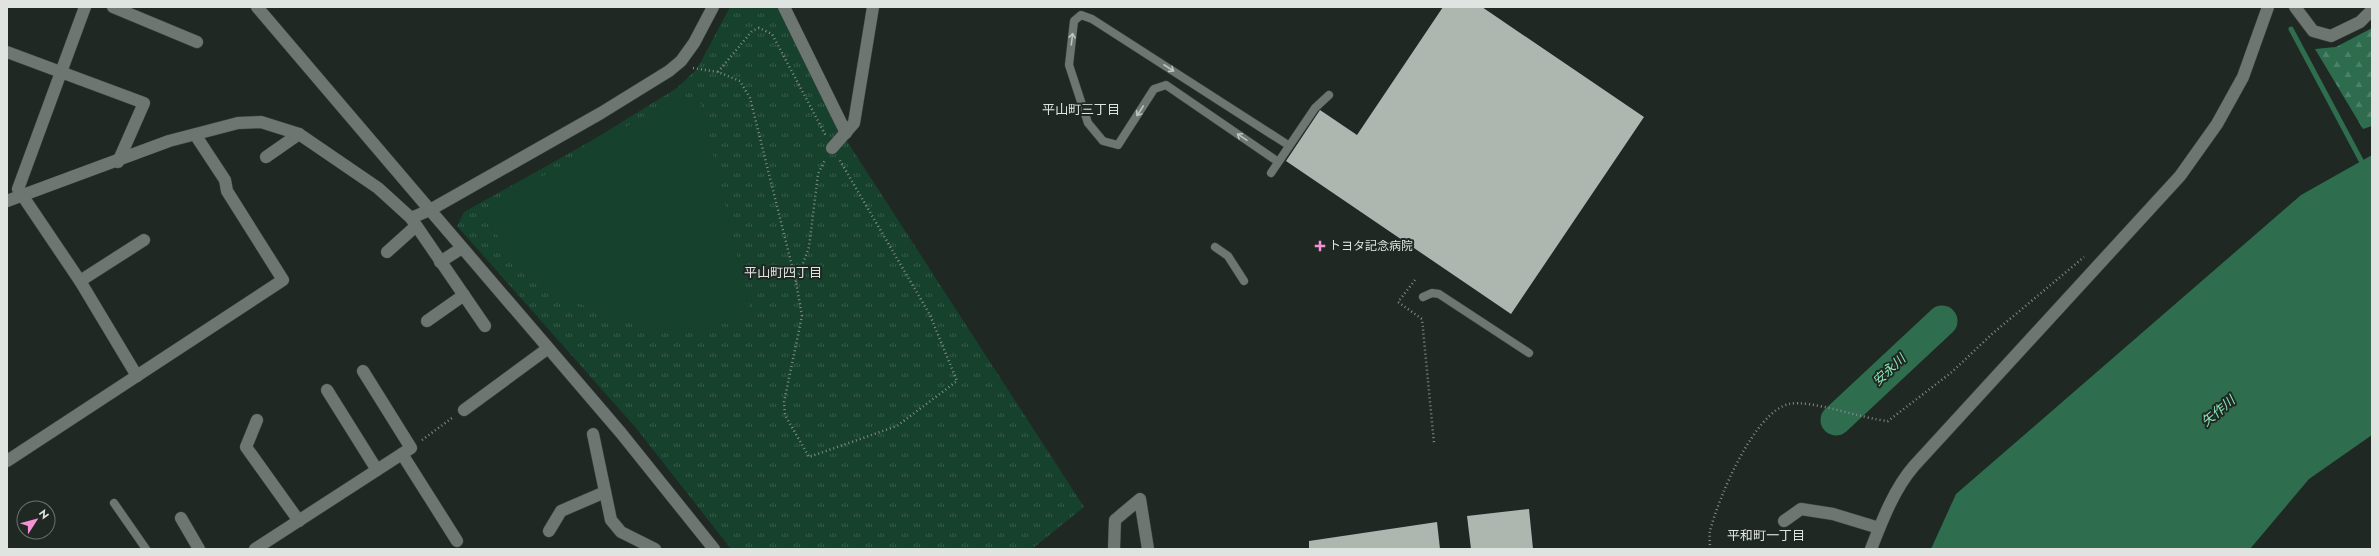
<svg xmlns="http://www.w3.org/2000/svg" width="2379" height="556" font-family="Jost,'Noto Sans JP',sans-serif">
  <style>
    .grass { fill: url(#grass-tufts) }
    .forest { fill: url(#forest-firs) }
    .garden { fill: #16412c }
    .water { fill: #2e6d4e }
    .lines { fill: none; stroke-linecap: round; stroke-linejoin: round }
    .stream { stroke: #2e6d4e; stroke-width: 5 }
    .river { stroke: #2e6d4e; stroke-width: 31 }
    .building { fill: #adb7b0 }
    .lane-casing { stroke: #3d4440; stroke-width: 9 }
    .street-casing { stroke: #3d4440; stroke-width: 13 }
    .secondary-casing { stroke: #3d4440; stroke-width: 13 }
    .path { stroke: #858b87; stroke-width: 2.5; stroke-dasharray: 1 3; stroke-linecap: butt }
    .lane { stroke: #6d7671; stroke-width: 8 }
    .street { stroke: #6d7671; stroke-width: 12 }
    .secondary { stroke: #6d7671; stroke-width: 12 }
    .oneway { stroke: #bdc3bf }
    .poi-dot { fill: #f391d5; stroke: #202823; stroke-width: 1.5 }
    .labels { text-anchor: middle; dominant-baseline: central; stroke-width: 4; stroke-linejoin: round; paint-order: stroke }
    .poi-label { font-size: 12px; fill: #dfe4e1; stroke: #202823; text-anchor: start }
    .neighbourhood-label { font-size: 13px; fill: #dfe4e1; stroke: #202823 }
    .water-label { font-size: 13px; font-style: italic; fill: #8be7b5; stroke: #202823 }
  </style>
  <defs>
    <pattern id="grass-tufts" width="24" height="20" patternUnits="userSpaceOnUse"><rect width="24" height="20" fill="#16412c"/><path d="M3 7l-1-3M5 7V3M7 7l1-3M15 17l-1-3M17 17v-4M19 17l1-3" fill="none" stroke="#375c4a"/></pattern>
    <pattern id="forest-firs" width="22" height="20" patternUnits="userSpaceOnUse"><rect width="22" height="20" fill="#2d6c4d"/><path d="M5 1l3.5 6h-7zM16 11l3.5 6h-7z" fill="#4b8166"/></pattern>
  </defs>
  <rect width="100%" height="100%" fill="#202823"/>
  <!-- grass -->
  <path class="grass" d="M730 7H777L841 132 1084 507 1032 549H731L636 428 457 226 464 212 591 141 677 88 697 69Z"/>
  <!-- forest -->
  <path class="forest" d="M2372 28V126L2363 129 2315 49 2336 47Z"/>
  <!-- garden -->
  <path class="garden" d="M678 96 701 104 752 317 709 327 660 330 605 316 555 291 511 253 489 224 486 210Z"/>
  <!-- water -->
  <path class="water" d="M2372 155V435L2309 479 2250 549H1931L1956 494 2301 195Z"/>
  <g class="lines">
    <!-- stream -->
    <path class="stream" d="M2291 29 2364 166"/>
    <!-- river -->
    <path class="river" d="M1836 420 1942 321"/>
  </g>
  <!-- building -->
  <g class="building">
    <path d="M1443 7H1482L1644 117 1511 314 1286 161 1320 110 1357 135Z"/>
    <path d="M1529 509 1533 549H1471L1467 516Z"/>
    <path d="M1437 522 1440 549H1309V541Z"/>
  </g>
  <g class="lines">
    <!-- lane casing -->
    <g class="lane-casing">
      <g id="lane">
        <path d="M1274 159 1166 85 1154 89 1118 145 1103 141 1088 123 1069 65 1074 21 1081 15 1092 19 1285 143"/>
        <path d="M1271 173 1315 108 1329 95"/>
        <path d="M1215 247 1228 256 1244 281"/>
        <path d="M1423 297 1432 293 1439 294 1529 353"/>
        <path d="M114 503 146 549"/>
      </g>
    </g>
    <!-- street casing -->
    <g class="street-casing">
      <g id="street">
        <path d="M85 7 18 189 80 281 137 376"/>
        <path d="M113 7 197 42"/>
        <path d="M784 7 846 133"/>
        <path d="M2295 7 2313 31 2331 36 2360 22 2372 10"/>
        <path d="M7 52 144 103 118 162"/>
        <path d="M832 148 854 123 873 7"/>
        <path d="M266 157 299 134"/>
        <path d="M7 201 169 141 238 123 261 122 299 134 378 188 411 218 430 210 601 113 669 71 681 61 694 43 713 7"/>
        <path d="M430 210 621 433 714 549"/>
        <path d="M411 218 485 326"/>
        <path d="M387 252 416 226"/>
        <path d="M440 262 462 248"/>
        <path d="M80 281 144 240"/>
        <path d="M427 321 464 295"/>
        <path d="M327 390 377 470"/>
        <path d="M464 410 547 349"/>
        <path d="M257 420 246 447 299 521"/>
        <path d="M593 434 611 520 621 532 655 549"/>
        <path d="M402 454 457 541"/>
        <path d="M7 461 283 280 227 191 225 180 196 136"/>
        <path d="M181 518 199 549"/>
        <path d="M1784 521 1801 509 1833 514 1879 528"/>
        <path d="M549 531 561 511 605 492"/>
        <path d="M255 549 411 448 363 371"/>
        <path d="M1114 549 1115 520 1140 499 1148 549"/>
        <path d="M1871 549C1882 521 1894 489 1914 466L2180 176 2217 124 2243 77 2268 7"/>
      </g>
    </g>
    <!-- secondary casing -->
    <g class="secondary-casing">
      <path id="secondary" d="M257 7 430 210"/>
    </g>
    <!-- path -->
    <g class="path">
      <path d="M693 68 718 72 740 81 750 98 796 282 802 316 784 402 785 415 809 457 897 426 957 381 930 315 839 159"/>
      <path d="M718 72 752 31 759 28 772 34 826 136"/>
      <path d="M1415 280 1398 302 1422 319 1434 443"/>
      <path d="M796 282 809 247 818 174 825 160"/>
      <path d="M422 440 452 418"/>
      <path d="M1710 549C1710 543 1709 536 1710 531 1718 499 1754 412 1789 404 1810 399 1863 419 1888 421L1952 372 1992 334 2084 257"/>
    </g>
    <!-- lane -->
    <use href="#lane" class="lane"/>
    <!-- street -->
    <use href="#street" class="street"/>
    <!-- secondary -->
    <use href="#secondary" class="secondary"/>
  </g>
  <!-- one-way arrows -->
  <defs><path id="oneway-shaft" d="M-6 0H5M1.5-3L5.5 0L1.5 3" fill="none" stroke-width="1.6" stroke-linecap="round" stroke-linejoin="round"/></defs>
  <g class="oneway">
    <use href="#oneway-shaft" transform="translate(1072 39) rotate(-83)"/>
    <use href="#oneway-shaft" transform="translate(1169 68) rotate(33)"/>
    <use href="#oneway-shaft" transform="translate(1140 111) rotate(123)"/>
    <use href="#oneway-shaft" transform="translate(1242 137) rotate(-146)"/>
  </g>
  <!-- markers -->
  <path class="poi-dot" d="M1318 240h4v4h4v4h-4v4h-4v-4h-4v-4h4z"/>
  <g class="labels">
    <!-- poi labels -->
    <g class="poi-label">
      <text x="1329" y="246">トヨタ記念病院</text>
    </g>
    <!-- neighbourhood labels -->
    <g class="neighbourhood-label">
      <text x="1081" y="109">平山町三丁目</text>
      <text x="783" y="272">平山町四丁目</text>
      <text x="1766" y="535">平和町一丁目</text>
    </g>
    <!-- water labels -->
    <g class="water-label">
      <text transform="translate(1889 370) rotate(-43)">安永川</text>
      <text transform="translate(2218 411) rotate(-40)">矢作川</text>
    </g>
  </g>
  <!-- border -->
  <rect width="2379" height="556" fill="none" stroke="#dfe4e1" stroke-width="16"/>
  <!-- north arrow -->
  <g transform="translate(36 520) rotate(54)"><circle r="19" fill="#202823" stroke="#6c736f"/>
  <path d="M0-3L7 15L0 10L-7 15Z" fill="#f391d5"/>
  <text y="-6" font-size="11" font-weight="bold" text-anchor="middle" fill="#dfe4e1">N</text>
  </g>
</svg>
